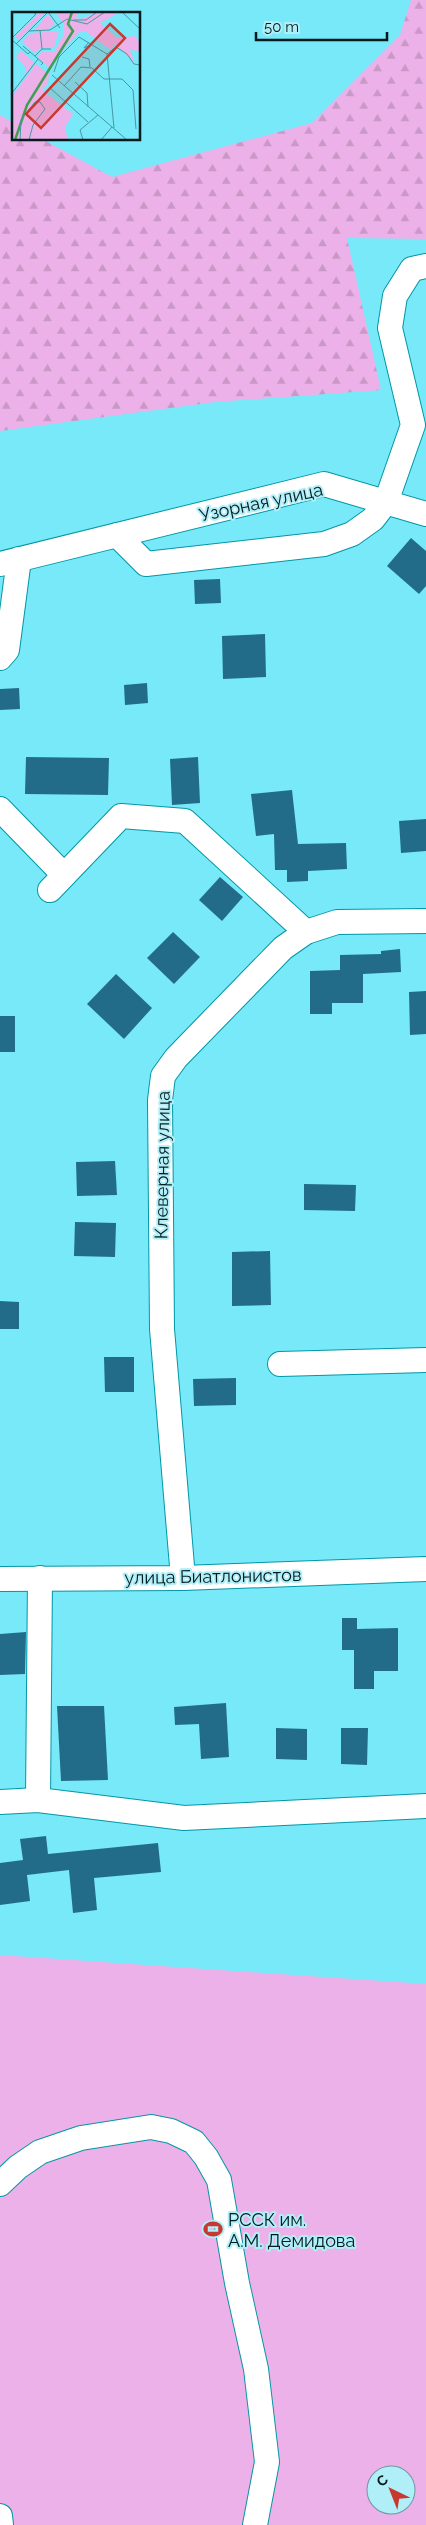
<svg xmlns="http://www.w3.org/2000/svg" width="426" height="2525" font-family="Raleway,sans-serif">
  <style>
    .forest { fill: url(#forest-firs) }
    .pitch { fill: #ecb1e9; fill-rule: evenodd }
    .building { fill: #236c89 }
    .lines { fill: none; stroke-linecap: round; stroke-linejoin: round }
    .minor-casing { stroke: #0297a6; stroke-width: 26 }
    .minor { stroke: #fff; stroke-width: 24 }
    .labels { text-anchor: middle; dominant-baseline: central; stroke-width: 4; stroke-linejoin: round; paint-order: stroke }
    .street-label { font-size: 18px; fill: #031b1e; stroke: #b1eff8 }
    .poi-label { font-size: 18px; fill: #031b1e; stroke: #b1eff8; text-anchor: start }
    .inset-river { fill: none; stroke: #429d54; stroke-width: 2.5 }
    .inset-road { fill: none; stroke: #4997a1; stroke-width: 1 }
    .view { fill: #c63830; fill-opacity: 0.15; stroke: #c63830; stroke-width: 2.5 }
    .inset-edge { fill: none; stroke: #031b1e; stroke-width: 2.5 }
  </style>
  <defs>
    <pattern id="forest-firs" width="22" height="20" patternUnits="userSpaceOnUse" patternTransform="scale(1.25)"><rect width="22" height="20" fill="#ecb1e9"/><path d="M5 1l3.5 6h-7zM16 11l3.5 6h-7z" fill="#c998c7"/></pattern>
  </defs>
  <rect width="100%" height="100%" fill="#77e9f9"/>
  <!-- forest -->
  <path class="forest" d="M411 0H426V239L347 238 381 390 215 402 0 431V115L14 123V139H42L112 177 312 123 400 35Z"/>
  <!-- pitch -->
  <path class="pitch" d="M0 1955 426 1984V2525H0ZM376 2475H406V2505H376Z"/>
  <!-- building -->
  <g class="building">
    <path d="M411 538 426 551V586L419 594 387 566Z"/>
    <path d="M220 579 221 603 195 604 194 580Z"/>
    <path d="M265 634 266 677 223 679 222 636Z"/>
    <path d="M147 683 148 703 125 705 124 685Z"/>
    <path d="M19 688 20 709 0 710V689Z"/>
    <path d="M26 757 109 758 108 795 25 794Z"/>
    <path d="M198 757 200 803 172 805 170 759Z"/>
    <path d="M292 790 298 844 346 843 347 869 308 871V881L287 882V870H275L274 834 256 836 251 794Z"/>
    <path d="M426 819V851L401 853 399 821Z"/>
    <path d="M220 877 243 897 222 921 199 900Z"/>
    <path d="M173 932 200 957 174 984 147 958Z"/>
    <path d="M400 949 401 972 363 974V1003H332V1014H310V971L340 970V955L381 954V951Z"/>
    <path d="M116 974 152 1008 124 1039 87 1004Z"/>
    <path d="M426 991V1034L410 1035 409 992Z"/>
    <rect x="0" y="1016" width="15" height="36"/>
    <path d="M115 1161 117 1195 77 1196 76 1162Z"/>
    <path d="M304 1184 356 1185 355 1211 304 1210Z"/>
    <path d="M75 1222 116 1223 115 1257 74 1256Z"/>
    <path d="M270 1251 271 1305 232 1306V1252Z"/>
    <path d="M0 1301 19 1302V1329H0Z"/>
    <path d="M104 1357H134V1392H105Z"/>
    <path d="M236 1378V1405L194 1406 193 1379Z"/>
    <path d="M342 1618H357V1629L398 1628V1671H374V1689H354V1650H342Z"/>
    <path d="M26 1632 25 1674 0 1675V1634Z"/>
    <path d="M226 1703 229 1757 201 1759 199 1724 175 1725 174 1707Z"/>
    <path d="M57 1706H104L108 1780 61 1781Z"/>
    <path d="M276 1728 307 1729V1760L276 1759Z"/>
    <path d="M341 1728H368L367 1765 341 1764Z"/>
    <path d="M46 1836 48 1854 158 1843 161 1872 94 1878 97 1910 73 1913 69 1870 27 1875 30 1901 0 1905V1863L23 1860 20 1839Z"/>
  </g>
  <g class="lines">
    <!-- minor casing -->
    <g class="minor-casing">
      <g id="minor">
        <path d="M117 535 146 564 324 544 352 534 373 519 386 502 413 425 390 328 395 296 412 269 426 266"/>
        <path d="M0 564 324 484 426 514"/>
        <path d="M0 658 7 650 19 559"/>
        <path d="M0 809 64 875"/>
        <path d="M50 890 121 816 185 821 306 932"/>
        <path d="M280 1364 426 1360"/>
        <path d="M183 1578 162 1329 160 1100 163 1076 176 1058 283 948 306 932 337 922 426 921"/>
        <path d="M0 1579 183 1578 426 1569"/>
        <path d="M38 1800 40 1578"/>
        <path d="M0 1802 38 1800 184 1818 426 1806"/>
        <path d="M0 2184 18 2167 40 2152 81 2138 151 2127 171 2131 194 2142 206 2157 219 2180 237 2283 256 2369 267 2462 255 2525"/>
        <path d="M0 2516 1 2525"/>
      </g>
    </g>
    <!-- minor -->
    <use href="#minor" class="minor"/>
  </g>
  <!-- icons -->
  <defs>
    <g id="stadium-bare" transform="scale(1.5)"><path d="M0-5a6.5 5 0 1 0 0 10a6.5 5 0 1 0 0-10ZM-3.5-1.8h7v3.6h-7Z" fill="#c63830" stroke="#b1eff8" stroke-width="2.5" paint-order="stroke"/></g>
  </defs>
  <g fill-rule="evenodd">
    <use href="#stadium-bare" x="213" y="2229"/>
  </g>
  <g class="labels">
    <!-- street labels -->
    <g class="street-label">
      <text transform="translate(261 502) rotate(-12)">Узорная улица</text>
      <text transform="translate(162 1165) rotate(-89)">Клеверная улица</text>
      <text transform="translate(213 1576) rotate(-1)">улица Биатлонистов</text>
    </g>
    <!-- poi labels -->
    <g class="poi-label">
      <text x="228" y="2219">РССК им.<tspan x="228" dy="21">А.М. Демидова</tspan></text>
    </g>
  </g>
  <!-- overview -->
  <g transform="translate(12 12)">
    <rect width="128" height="128" fill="#77e9f9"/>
    <path d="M28 0H34L7 28 3 24ZM43 0H66L64 6 69 7 87 0H108L88 11 105 26 123 24 127 29V39L118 38 123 51 103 32 99 38 73 19 66 21 44 46 39 57 25 45 30 39 42 40 52 22V12ZM36 2 43 12 36 17 22 18ZM47 19 42 35H30L23 41 10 30 18 21ZM9 39 22 50 15 62 12 53 4 45ZM24 52 37 62 36 71 30 78 61 102 53 115 55 127 0 128V84Z" fill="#ecb1e9"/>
    <path d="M30 78 52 102 55 127 5 128 7 102Z" fill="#ecb1e9"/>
    <path class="inset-river" d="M3 128 15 93 61 19 56 12 60 0"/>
    <path class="inset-road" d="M36 0 48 16M110 0 128 17M61 8H74L85 0M28 18 30 37M17 19 38 18 55 7 75 12 93 0M0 26 24 2 21 0M0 28 16 42 18 40M77 30 72 36 80 32M4 32 36 0M11 34 31 51 29 53M95 42 102 116M95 42 104 35 115 42 122 52 128 53M23 44 30 37H39M70 45 77 47 78 55M42 60 47 45 67 25 95 42M40 63 115 128M63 70 75 81 76 95M52 74 69 55 80 56 92 67H110L121 78 124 117M37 75 76 110M0 81 26 47M8 128 9 108 23 90H28L33 97 21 113 17 128M71 128 68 118 86 103M89 128 100 115"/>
    <path class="view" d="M98 12 113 26 29 116 14 102Z"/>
    <rect width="128" height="128" class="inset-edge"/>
  </g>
  <!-- north arrow -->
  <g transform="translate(391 2490) rotate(317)"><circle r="24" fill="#b1eff8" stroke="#6b9aa1"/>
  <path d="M0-4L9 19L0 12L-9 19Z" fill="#c63830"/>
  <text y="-8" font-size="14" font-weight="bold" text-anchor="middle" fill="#031b1e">С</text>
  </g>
  <!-- scale -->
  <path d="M256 32v8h131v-8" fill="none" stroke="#031b1e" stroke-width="2.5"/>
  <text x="264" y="32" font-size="15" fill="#031b1e" stroke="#b1eff8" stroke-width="4" paint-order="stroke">50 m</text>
</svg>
